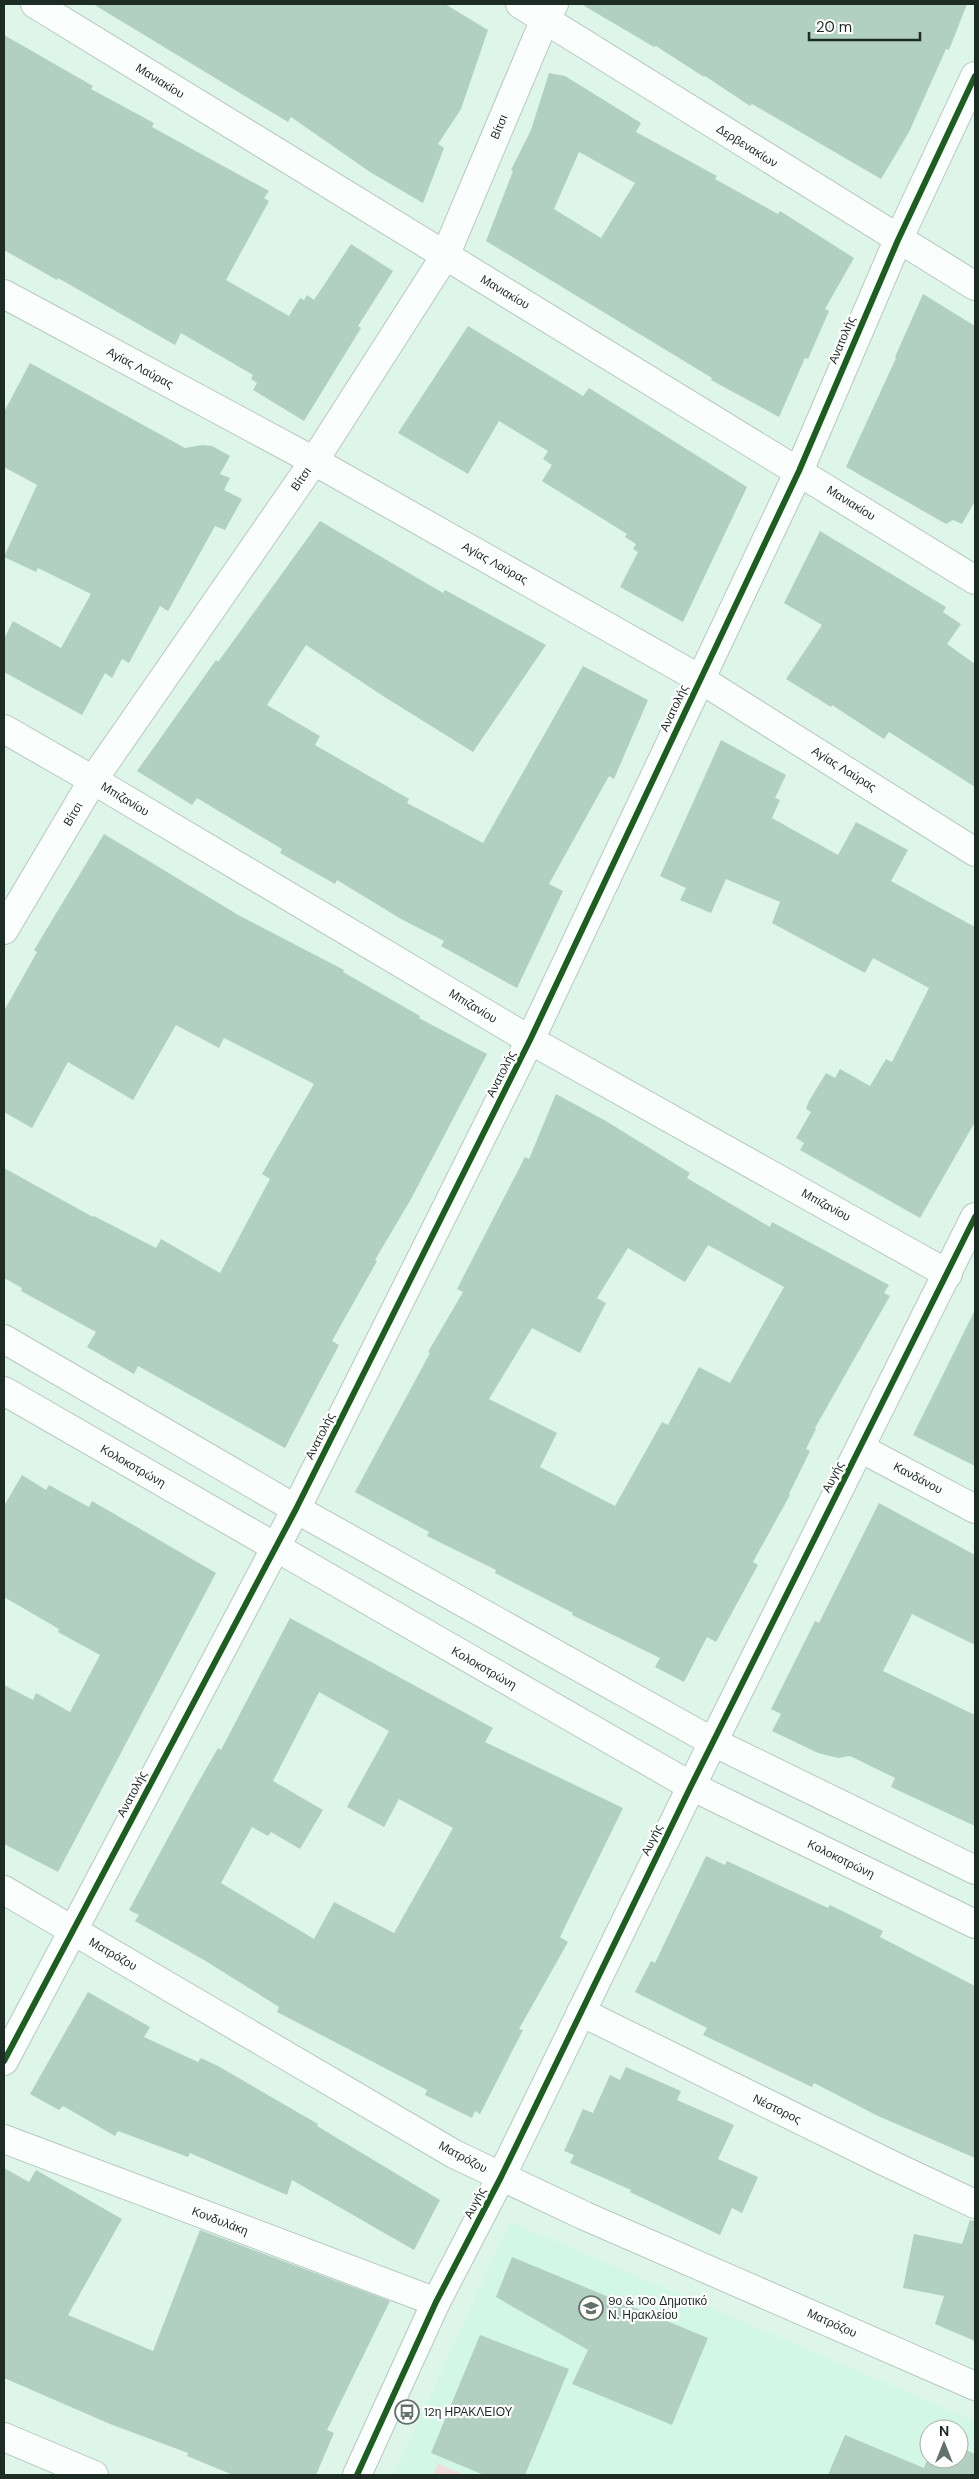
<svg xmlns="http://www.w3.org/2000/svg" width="979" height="2479" font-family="'DM Sans',sans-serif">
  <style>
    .built { fill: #d2f7e6; fill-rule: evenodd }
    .green { fill: #f0dcda }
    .building { fill: #b1d0c2; fill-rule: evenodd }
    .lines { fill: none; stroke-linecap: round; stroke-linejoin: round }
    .minor-casing { stroke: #b7c8c0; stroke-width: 30 }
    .tertiary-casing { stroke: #b7c8c0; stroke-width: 30 }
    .minor { stroke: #fafefc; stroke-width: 28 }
    .tertiary { stroke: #fafefc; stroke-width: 28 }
    .cycleway-casing { stroke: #fff; stroke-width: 9 }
    .cycleway { stroke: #1b5e20; stroke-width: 6 }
    .labels { text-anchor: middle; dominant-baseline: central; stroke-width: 4.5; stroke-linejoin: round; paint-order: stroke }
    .street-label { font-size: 12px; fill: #1d2c25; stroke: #fff }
    .poi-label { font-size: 12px; fill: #1d2c25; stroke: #fff; text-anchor: start }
  </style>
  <rect width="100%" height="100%" fill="#def5ea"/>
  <!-- built -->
  <path class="built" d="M510 2222 975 2421V2475H394ZM929 2429H959V2459H929Z"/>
  <!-- green -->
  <path class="green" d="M438 2464 465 2475H433Z"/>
  <!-- building -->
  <g class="building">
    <path d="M93 4H445L488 30 461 109 438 144 444 148 423 203 370 172 291 117 288 122Z"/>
    <path d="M581 4H967L949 50 946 49 909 132 881 179 752 104 750 106 705 76 704 77 656 46 654 47Z"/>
    <path d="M4 35 93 86 91 89 154 123 152 127 269 191 264 198 269 201 226 280 289 316 300 298 304 300 307 295 314 300 351 244 393 271 358 326 361 328 304 421 253 390 257 383 251 379 253 375 181 333 175 345 58 278 57 280 4 250Z"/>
    <path d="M549 73 565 76 641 123 636 132 717 176 715 179 778 214 780 211 854 258 825 309 829 311 808 359 805 358 779 417 711 380 712 378 486 241 513 171 511 170 531 130ZM579 152 635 183 601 238 554 209Z"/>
    <path d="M923 294 975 326V501L962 524 953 520 946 524 846 467 896 358 895 357Z"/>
    <path d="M468 326 583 396 589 388 747 487 683 622 620 587 638 552 633 549 636 544 625 537 627 534 542 481 552 465 543 459 548 451 499 421 468 474 398 433Z"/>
    <path d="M30 363 185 448 202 445 212 446 230 456 220 474 230 478 224 490 242 499 225 530 215 526 168 611 160 606 129 663 122 659 112 678 105 673 82 715 4 672V639L13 621 61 648 91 594 38 568 36 572 4 557 37 485 4 467V412Z"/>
    <path d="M320 521 443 593 445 590 546 645 473 752 383 696 306 645 267 705 320 736 315 745 409 799 407 803 483 843 583 666 648 700 614 779 609 776 549 884 563 891 517 988 441 946 444 941 401 919 337 880 335 884 280 853 282 849 197 798 192 805 137 771 216 660 218 662Z"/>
    <path d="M820 531 946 607 943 612 961 624 947 644 975 664V787L889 732 884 739 832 705 831 707 786 679 822 625 784 603Z"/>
    <path d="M721 740 786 775 775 798 780 800 772 818 838 855 856 822 908 850 891 881 975 927V1122L920 1218 800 1150 804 1143 796 1138 811 1112 806 1109 809 1101 826 1073 835 1078 840 1069 870 1086 886 1059 892 1062 929 988 873 958 865 973 772 923 780 902 726 879 711 913 680 900 686 888 660 876Z"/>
    <path d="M104 834 240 916 344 970 343 972 420 1016 419 1018 487 1054 411 1199 375 1260 377 1261 332 1341 339 1345 285 1448 138 1366 134 1374 87 1347 96 1332 21 1291 22 1288 4 1278V1168L93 1217 94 1216 156 1248 161 1239 220 1273 270 1179 262 1174 314 1084 224 1038 219 1048 176 1025 133 1100 68 1062 32 1128 4 1112V1011L37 952 34 950Z"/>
    <path d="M556 1094 606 1121 690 1173 687 1178 770 1227 772 1222 889 1285 884 1293 890 1296 815 1428 816 1429 806 1449 810 1451 789 1494 790 1495 753 1562 758 1565 716 1642 707 1637 684 1682 655 1667 660 1658 572 1615 573 1613 495 1573 496 1570 427 1536 429 1532 355 1492 430 1353 428 1352 463 1292 457 1289 525 1157 529 1159ZM708 1245 784 1287 730 1383 699 1367 668 1425 662 1422 615 1506 540 1467 557 1433 489 1399 532 1328 580 1353 606 1303 597 1298 628 1248 685 1282Z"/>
    <path d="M975 1310V1466L913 1435Z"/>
    <path d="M22 1475 46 1490 49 1485 89 1507 92 1501 216 1573 58 1872 4 1844V1685L33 1700 36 1693 70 1712 100 1655 58 1632 59 1629 4 1597V1506Z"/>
    <path d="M879 1503 975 1555V1645L912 1614 883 1671 975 1715V1826L891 1787 895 1778 850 1756 838 1758 818 1753 772 1731 781 1714 771 1709 815 1621 819 1623Z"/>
    <path d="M290 1618 493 1728 485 1742 623 1808 560 1937 568 1942 519 2029 523 2030 480 2114 475 2111 472 2118 425 2095 427 2090 277 2012 279 2007 204 1960 135 1921 139 1915 129 1910 195 1788 218 1748 221 1750ZM319 1692 389 1731 347 1807 384 1827 399 1799 453 1828 394 1933 334 1902 314 1939 221 1883 252 1827 268 1836 271 1832 300 1849 323 1810 273 1781Z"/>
    <path d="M706 1856 725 1865 727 1861 828 1908 830 1905 883 1931 880 1937 975 1986V2158L878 2116 814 2083 812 2087 703 2035 707 2028 635 1992 651 1961 655 1963Z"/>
    <path d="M88 1992 150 2027 144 2037 198 2062 201 2058 218 2066 318 2124 317 2126 440 2200 414 2250 292 2180 287 2195 190 2153 188 2157 118 2131 115 2136 63 2106 59 2110 30 2094Z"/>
    <path d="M626 2067 681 2091 677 2100 734 2125 718 2159 758 2177 742 2213 732 2208 720 2235 630 2192 631 2190 570 2163 574 2155 564 2151 583 2109 593 2113 610 2075 620 2080Z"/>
    <path d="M4 2168 29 2182 36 2170 122 2219 68 2315 153 2351 200 2230 390 2301 327 2430 334 2433 316 2475H233L187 2456 188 2453 110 2424 4 2378Z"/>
    <path d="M970 2220 975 2221V2341L935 2324 944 2296 903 2288 914 2234 962 2244Z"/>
    <path d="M512 2257 708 2338 672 2425 572 2384 588 2350 496 2297Z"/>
    <path d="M480 2335 569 2369 525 2475H484L431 2453Z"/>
    <path d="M845 2435 924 2468 929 2456V2459H959V2447L975 2454V2475H828Z"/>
  </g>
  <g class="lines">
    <!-- minor casing -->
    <g class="minor-casing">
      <g id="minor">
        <path d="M35 4 975 580"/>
        <path d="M520 4 975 286"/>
        <path d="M4 294 314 461 700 679 975 852"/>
        <path d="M4 729 93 780 530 1040 948 1274"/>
        <path d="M4 930 93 780 314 461 445 256 545 19 554 4"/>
        <path d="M860 1448 975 1509"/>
        <path d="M296 1509 530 1040 799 471 898 240 975 76"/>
        <path d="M713 1742 975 1217"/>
        <path d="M4 1890 454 2154 585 2216 975 2386"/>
        <path d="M581 2012 894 2166 975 2204"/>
        <path d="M4 2139 436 2302"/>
        <path d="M4 2437 94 2475"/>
      </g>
    </g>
    <!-- tertiary casing -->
    <g class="tertiary-casing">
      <g id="tertiary">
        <path d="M4 1339 296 1509 713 1742 975 1870"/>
        <path d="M4 1391 691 1786 975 1924"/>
        <path d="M4 2061 296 1509"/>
        <path d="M357 2475 436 2302 501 2177 713 1742"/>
      </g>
    </g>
    <!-- minor -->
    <use href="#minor" class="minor"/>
    <!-- tertiary -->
    <use href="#tertiary" class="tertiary"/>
    <!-- cycleway casing -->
    <g class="cycleway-casing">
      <g id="cycleway">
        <path d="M4 2061 296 1509 530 1040 799 471 898 240 975 76"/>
        <path d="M357 2475 436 2302 501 2177 691 1786 975 1217"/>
      </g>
    </g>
    <!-- cycleway -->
    <use href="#cycleway" class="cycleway"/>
  </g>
  <!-- icons -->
  <defs>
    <g id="school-ring" transform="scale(1.25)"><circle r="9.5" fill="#fff" stroke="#61726a" stroke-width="1.5"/><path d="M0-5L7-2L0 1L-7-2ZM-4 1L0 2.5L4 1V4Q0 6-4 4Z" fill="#61726a"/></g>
    <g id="bus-ring" transform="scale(1.25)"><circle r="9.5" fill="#fff" stroke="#61726a" stroke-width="1.5"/><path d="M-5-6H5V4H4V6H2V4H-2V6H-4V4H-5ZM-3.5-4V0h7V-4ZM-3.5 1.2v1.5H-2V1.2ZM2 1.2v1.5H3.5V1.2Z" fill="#61726a"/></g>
  </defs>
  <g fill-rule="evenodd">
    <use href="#school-ring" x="591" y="2308"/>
    <use href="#bus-ring" x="407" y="2412"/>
  </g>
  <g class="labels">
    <!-- street labels -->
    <g class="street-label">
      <text transform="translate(160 81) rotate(32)">Μανιακίου</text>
      <text transform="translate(499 127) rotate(-67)">Βίτσι</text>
      <text transform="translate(747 146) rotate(32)">Δερβενακίων</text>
      <text transform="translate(505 292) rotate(31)">Μανιακίου</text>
      <text transform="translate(842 340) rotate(-67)">Ανατολής</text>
      <text transform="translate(140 368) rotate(28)">Αγίας Λαύρας</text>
      <text transform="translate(301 479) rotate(-55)">Βίτσι</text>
      <text transform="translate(851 503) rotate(32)">Μανιακίου</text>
      <text transform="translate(495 563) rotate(29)">Αγίας Λαύρας</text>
      <text transform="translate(674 708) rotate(-65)">Ανατολής</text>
      <text transform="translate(844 769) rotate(32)">Αγίας Λαύρας</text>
      <text transform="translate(125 799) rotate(31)">Μπιζανίου</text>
      <text transform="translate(73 814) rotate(-59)">Βίτσι</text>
      <text transform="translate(473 1006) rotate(31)">Μπιζανίου</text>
      <text transform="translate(501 1074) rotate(-63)">Ανατολής</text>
      <text transform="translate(826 1205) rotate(29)">Μπιζανίου</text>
      <text transform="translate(320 1436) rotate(-63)">Ανατολής</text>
      <text transform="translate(133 1466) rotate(30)">Κολοκοτρώνη</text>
      <text transform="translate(833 1477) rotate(-63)">Αυγής</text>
      <text transform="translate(918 1478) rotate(28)">Κανδάνου</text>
      <text transform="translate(484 1668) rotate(30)">Κολοκοτρώνη</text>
      <text transform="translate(132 1794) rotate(-62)">Ανατολής</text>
      <text transform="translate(652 1840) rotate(-64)">Αυγής</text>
      <text transform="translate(841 1859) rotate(26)">Κολοκοτρώνη</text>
      <text transform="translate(113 1954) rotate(30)">Ματρόζου</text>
      <text transform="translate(777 2109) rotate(26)">Νέστορος</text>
      <text transform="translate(463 2157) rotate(28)">Ματρόζου</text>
      <text transform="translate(475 2203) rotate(-63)">Αυγής</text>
      <text transform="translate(220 2221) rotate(21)">Κονδυλάκη</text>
      <text transform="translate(832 2323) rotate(24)">Ματρόζου</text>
    </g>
    <!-- poi labels -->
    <g class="poi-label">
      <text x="608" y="2301">9ο &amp; 10ο Δημοτικό<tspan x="608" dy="14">Ν. Ηρακλείου</tspan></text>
      <text x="424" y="2412">12η ΗΡΑΚΛΕΙΟΥ</text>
    </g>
  </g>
  <!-- border -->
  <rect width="979" height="2479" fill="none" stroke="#1d2c25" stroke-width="10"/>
  <!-- north arrow -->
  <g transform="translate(944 2444)"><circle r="24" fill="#ffffff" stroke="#a5aba8"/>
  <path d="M0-4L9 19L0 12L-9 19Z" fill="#61726a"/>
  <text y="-8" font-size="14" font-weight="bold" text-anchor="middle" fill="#1d2c25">N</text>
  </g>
  <!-- scale -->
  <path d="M809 32v8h111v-8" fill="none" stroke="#1d2c25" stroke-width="2.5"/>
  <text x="816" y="32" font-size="15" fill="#1d2c25" stroke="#ffffff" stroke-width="4" paint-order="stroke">20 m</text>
</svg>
